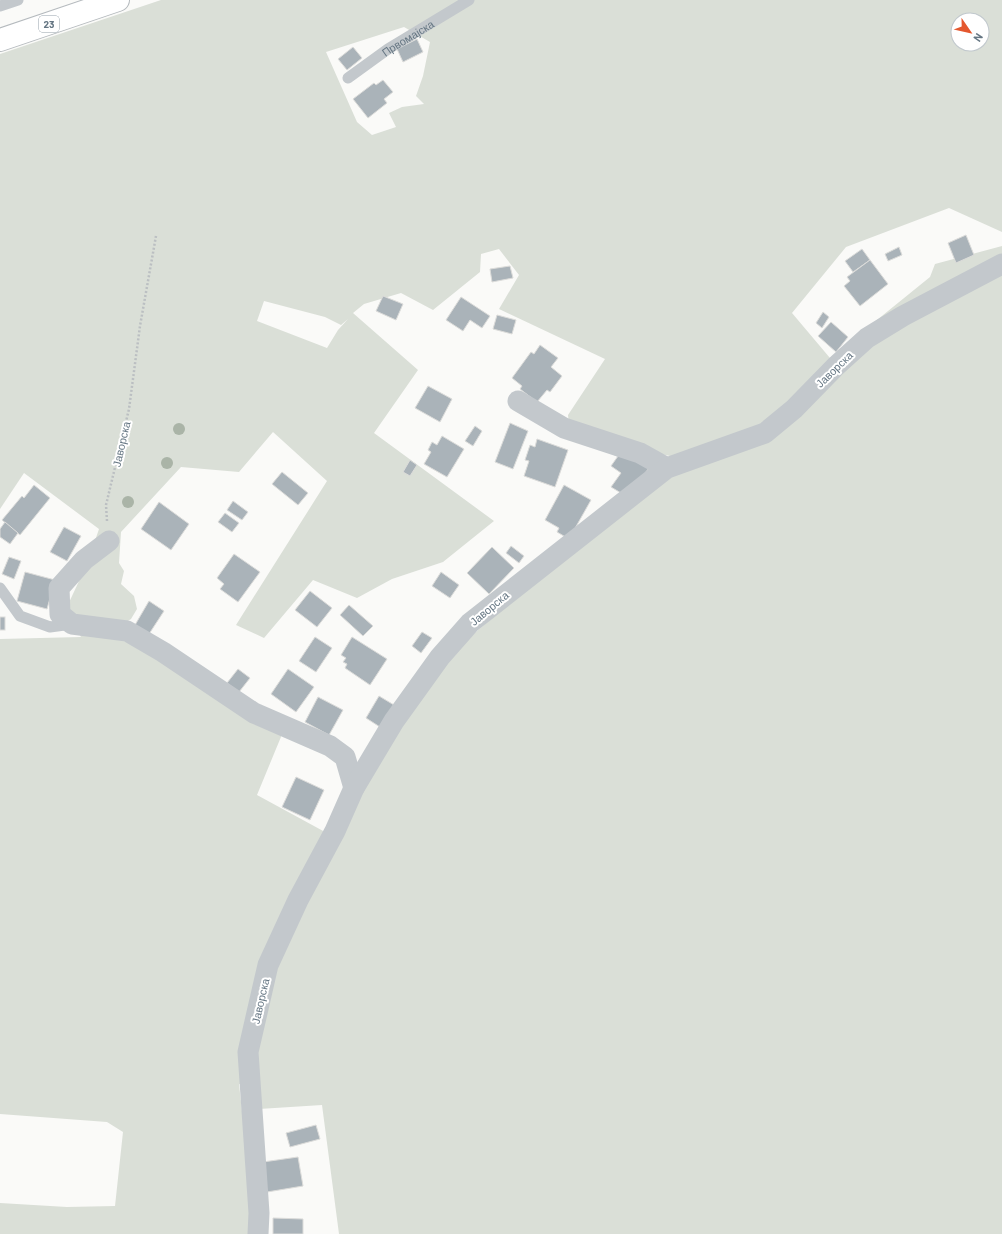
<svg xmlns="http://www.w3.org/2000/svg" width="1002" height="1234" font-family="Barlow,sans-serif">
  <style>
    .green { fill: #dadfd7; fill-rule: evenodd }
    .building { fill: #aab3b9; stroke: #dcdcda }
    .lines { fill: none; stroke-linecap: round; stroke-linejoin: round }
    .primary-casing { stroke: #b5babe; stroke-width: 24 }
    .path { stroke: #bbbfc2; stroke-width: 2.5; stroke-dasharray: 2 2; stroke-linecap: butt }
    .service { stroke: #c3c8cc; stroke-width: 11 }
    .minor { stroke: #c3c8cc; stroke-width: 21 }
    .primary { stroke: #fff; stroke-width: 22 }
    .tree { fill: #aab4a7 }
    .labels { text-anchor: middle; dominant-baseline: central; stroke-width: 4; stroke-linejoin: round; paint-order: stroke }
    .shield { fill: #fff; stroke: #939fa8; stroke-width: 1 }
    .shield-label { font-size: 10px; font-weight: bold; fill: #657683 }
    .street-label { font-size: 11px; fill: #657683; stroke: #fff }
  </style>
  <rect width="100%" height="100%" fill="#fafaf8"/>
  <!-- green -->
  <path class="green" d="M161 0H1002V232L949 208 846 247 792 313 830 358 930 277 935 264 1002 246V1234H339L322 1105 259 1109 253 1234H0V1203L67 1207 115 1206 123 1132 107 1122 0 1114V639L81 637 65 611 87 564 99 529 24 473 0 509V54ZM958 20H982V44H958ZM404 27 430 42 423 76 416 96 424 104 402 107 389 113 396 127 372 135 357 122 326 52ZM499 249 519 275 499 309 605 359 568 415 570 435 618 457 638 449 679 458 449 655 325 832 257 795 283 732 123 624 131 619 137 609 134 596 121 584 124 571 119 563 121 532 181 467 239 472 273 432 327 481 236 625 264 638 313 580 357 598 392 579 443 562 494 521 374 433 418 370 353 313 364 304 401 293 433 310 480 272 481 254ZM264 301 325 317 341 325 348 319 338 330 327 348 257 321ZM239 1084 244 1085 251 1193Z"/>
  <!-- building -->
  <g class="building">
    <path d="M417 39 423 52 403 62 397 49Z"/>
    <path d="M353 47 362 58 347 70 338 59Z"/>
    <path d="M383 80 393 92 384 99 387 103 368 118 353 99 374 83 376 85Z"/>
    <path d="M966 235 974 255 956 263 948 243Z"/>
    <path d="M899 247 902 255 888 261 885 254Z"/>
    <path d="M862 249 870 260 853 272 845 261Z"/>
    <path d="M870 260 888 284 860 306 844 286 850 281 847 277Z"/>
    <path d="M510 266 513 278 492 282 490 269Z"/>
    <path d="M383 296 403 304 396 320 376 311Z"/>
    <path d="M461 297 490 316 482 328 470 320 463 331 446 320Z"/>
    <path d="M823 312 829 317 822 328 816 323Z"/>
    <path d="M497 315 516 320 512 334 493 329Z"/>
    <path d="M831 322 848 337 836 352 818 336Z"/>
    <path d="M540 345 558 358 551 367 562 376 550 392 547 390 537 402 520 389 522 386 512 378 531 352 534 354Z"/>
    <path d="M428 386 452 399 440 422 415 408Z"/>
    <path d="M510 423 528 431 513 469 495 462Z"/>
    <path d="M475 426 482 431 473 446 465 441Z"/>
    <path d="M442 436 464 449 447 477 424 464 431 452 428 450 432 442 437 445Z"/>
    <path d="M537 439 568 450 555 487 524 476 529 461 525 460 530 445 535 447Z"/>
    <path d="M623 449 650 467 626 496 611 487 621 473 611 466Z"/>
    <path d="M410 460 417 465 410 476 403 472Z"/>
    <path d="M282 472 308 493 298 505 272 484Z"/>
    <path d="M34 485 50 498 20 535 2 520 22 496 24 498Z"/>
    <path d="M564 485 591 500 569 539 557 532 559 528 545 520Z"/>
    <path d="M233 501 248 512 242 520 227 510Z"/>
    <path d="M159 502 189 524 171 550 141 529Z"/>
    <path d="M225 513 239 523 232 532 218 522Z"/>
    <path d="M5 522 18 533 10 544 0 537V529Z"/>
    <path d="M64 527 81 536 67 561 50 552Z"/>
    <path d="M511 546 524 556 519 563 506 553Z"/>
    <path d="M492 547 514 568 489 594 467 573Z"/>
    <path d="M234 554 260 572 238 602 220 589 224 584 217 578Z"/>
    <path d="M9 557 21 561 14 579 2 574Z"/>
    <path d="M25 572 55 580 47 609 17 601Z"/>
    <path d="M441 572 459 585 450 598 432 586Z"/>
    <path d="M310 591 332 608 317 627 295 610Z"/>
    <path d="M149 601 164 611 149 634 135 625Z"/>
    <path d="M349 605 373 626 363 636 340 615Z"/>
    <rect x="0" y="617" width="5" height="13"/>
    <path d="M422 632 432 638 421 653 412 646Z"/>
    <path d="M315 637 332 648 316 672 299 661Z"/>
    <path d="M352 637 387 659 370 685 345 668 347 664 343 662 346 658 341 655Z"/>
    <path d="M238 669 250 678 239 692 227 683Z"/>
    <path d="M288 669 314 687 296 712 271 694Z"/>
    <path d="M379 696 394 705 380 727 366 718Z"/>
    <path d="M318 697 343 710 329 735 305 722Z"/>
    <path d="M296 777 324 790 310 820 282 807Z"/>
    <path d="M316 1125 320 1139 290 1147 286 1133Z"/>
    <path d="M298 1157 303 1186 267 1192 263 1162Z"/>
    <path d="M273 1218 303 1219V1234H273Z"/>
  </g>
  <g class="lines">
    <!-- primary casing -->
    <g class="primary-casing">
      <path id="primary" d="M0 40 118 0"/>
    </g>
    <!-- path -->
    <path class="path" d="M107 521 106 505 129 409 140 326 156 236"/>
    <!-- service -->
    <g class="service">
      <path d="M0 6 18 0"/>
      <path id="s1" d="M348 78 388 49 469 0"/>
      <path d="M0 588 20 616 50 627 72 624"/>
    </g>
    <!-- minor -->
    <g class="minor">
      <path d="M518 401 564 428 640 453 667 468"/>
      <path d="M109 541 84 560 59 588 60 614 72 624 127 631 163 652 254 713 330 746 345 757 354 788"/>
      <path d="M258 1234 259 1213 248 1052 268 965 298 900 335 831 354 788 394 721 440 657 470 623 667 468 765 433 794 409 836 366 867 338 903 316 1002 264"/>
    </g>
    <!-- primary -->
    <use href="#primary" class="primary"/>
  </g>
  <!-- trees -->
  <g class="tree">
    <circle cx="179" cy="429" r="6"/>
    <circle cx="167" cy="463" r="6"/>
    <circle cx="128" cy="502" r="6"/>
  </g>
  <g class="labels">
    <!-- shield labels -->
    <rect class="shield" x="39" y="16" width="20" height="16" rx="3"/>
    <g class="shield-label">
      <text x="49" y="24">23</text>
    </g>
    <!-- street labels -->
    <g class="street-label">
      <text stroke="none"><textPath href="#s1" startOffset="72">Првомајска</textPath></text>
      <text transform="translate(834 369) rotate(-44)">Јаворска</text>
      <text transform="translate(121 444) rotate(-77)">Јаворска</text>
      <text transform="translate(489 608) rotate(-40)">Јаворска</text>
      <text transform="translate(260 1001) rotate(-77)">Јаворска</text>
    </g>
  </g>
  <!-- north arrow -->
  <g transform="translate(970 32) rotate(124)"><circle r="19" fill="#ffffff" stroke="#c1c8cd"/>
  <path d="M0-3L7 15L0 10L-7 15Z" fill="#e4572e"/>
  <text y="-6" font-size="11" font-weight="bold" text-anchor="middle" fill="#657683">N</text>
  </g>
</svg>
